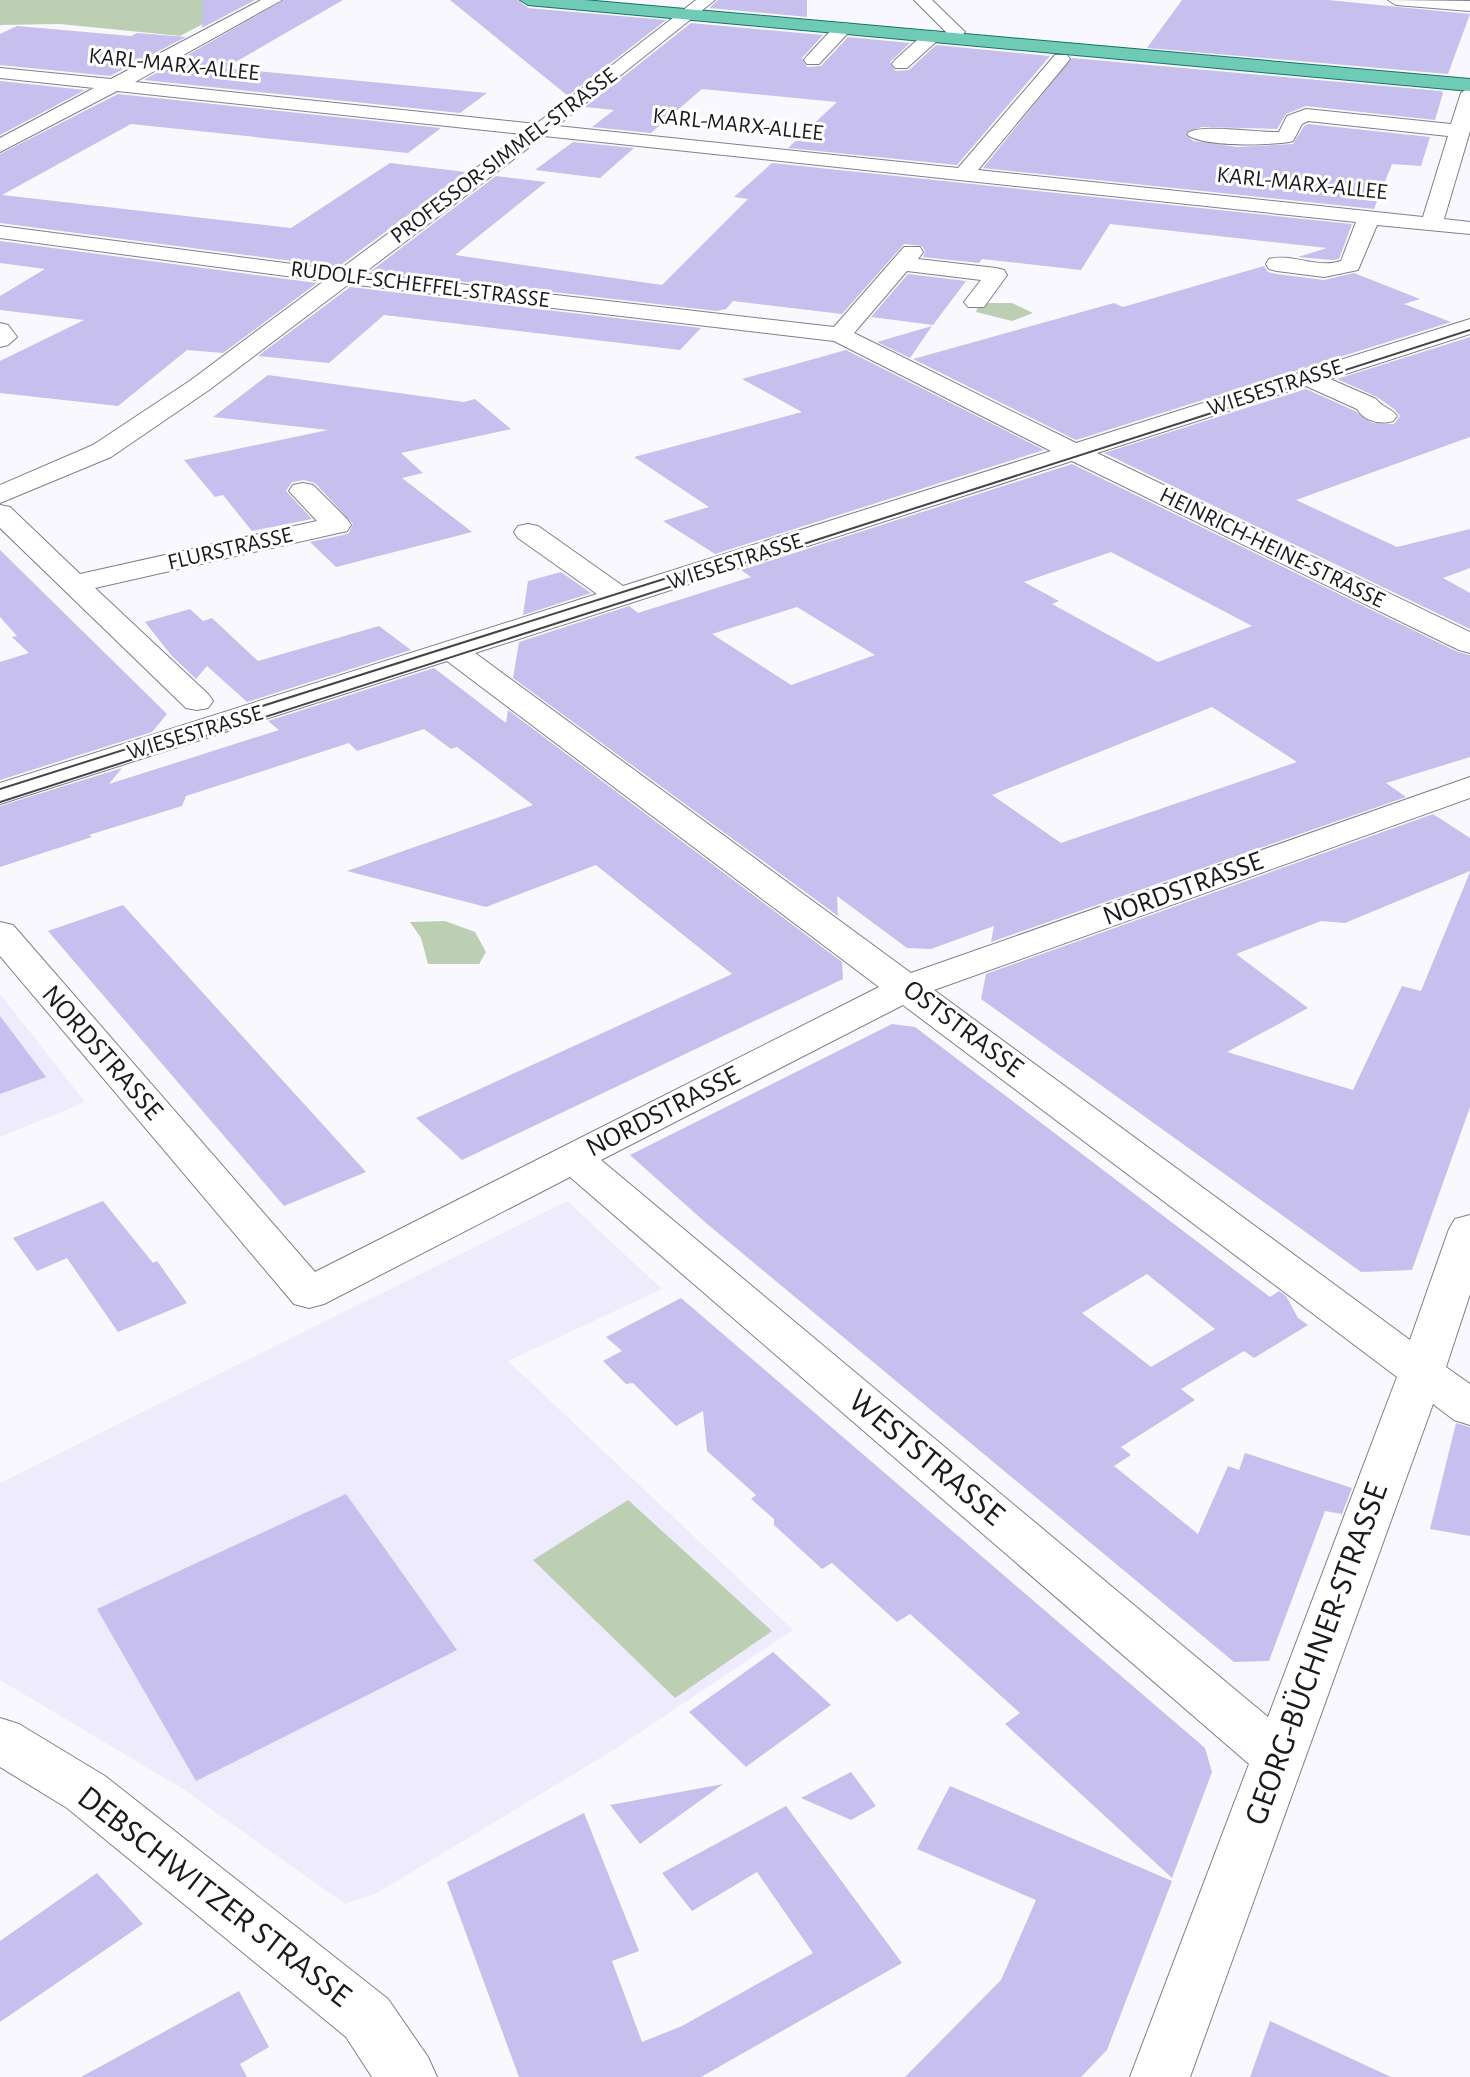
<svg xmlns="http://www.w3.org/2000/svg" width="1470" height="2077" font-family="'Alegreya Sans',sans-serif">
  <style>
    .built { fill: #eeebfc }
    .green { fill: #bdcfb2 }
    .building { fill: #c7bfed; fill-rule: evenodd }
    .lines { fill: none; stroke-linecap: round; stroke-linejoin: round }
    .minor-casing { stroke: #817f8b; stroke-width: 2 }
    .major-casing { stroke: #137662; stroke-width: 2 }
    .minor { fill: #fff; fill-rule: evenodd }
    .major { fill: #6fcab6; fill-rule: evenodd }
    .tram { stroke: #454449; stroke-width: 2 }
    .labels { text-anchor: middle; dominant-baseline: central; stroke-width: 6; stroke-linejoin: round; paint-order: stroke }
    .far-street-label { font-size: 23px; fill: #1b1a1f; stroke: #fff }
    .street-label { font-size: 28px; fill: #1b1a1f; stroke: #fff }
    .near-street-label { font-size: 33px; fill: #1b1a1f; stroke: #fff }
  </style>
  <rect width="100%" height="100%" fill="#f9f8fe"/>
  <!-- built -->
  <g class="built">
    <path d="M0 994 85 1102 0 1137Z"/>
    <path d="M567 1201 662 1289 508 1361 793 1630 612 1751 377 1893 345 1904 183 1789 0 1680V1483Z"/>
  </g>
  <!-- green -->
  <g class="green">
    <path d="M0 0H248L180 36 60 24 0 25Z"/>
    <path d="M989 303H1012L1033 313 1012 321 976 312 978 306Z"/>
    <path d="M445 921 475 932 486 952 479 964H428L421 938 410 922Z"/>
    <path d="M628 1500 772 1631 675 1698 533 1560Z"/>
  </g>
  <!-- building -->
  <g class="building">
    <path d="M203 0H255L202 28Z"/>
    <path d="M284 0H343L225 68 487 93 460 113 144 80Z"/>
    <path d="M450 0H518L528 8 666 20 568 96Z"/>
    <path d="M718 0H807V17L709 8Z"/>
    <path d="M1182 0H1328L1470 14 1448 74 1147 48Z"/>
    <path d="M691 23 823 35 802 58 807 67 821 66 848 37 910 43 890 62 895 71 909 70 936 45 1050 56 957 165 788 148 837 102 702 89 651 133 592 127 614 110 585 107Z"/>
    <path d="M17 26 131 36 137 33 186 37 110 76 0 65V34Z"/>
    <path d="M1072 58 1441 91 1443 93 1435 120 1306 106 1286 114 1277 129 1202 127 1185 133 1193 141 1237 147 1293 144 1304 126 1308 124 1430 137 1421 166 1392 164 1374 209 983 168Z"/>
    <path d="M0 81 85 90 0 135Z"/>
    <path d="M118 94 441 128 408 153 131 124 2 195 291 228 390 163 466 172 338 267 0 223V154Z"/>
    <path d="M573 142 634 148 600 178 535 170Z"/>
    <path d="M772 163 1352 224 1339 259 1332 260 1298 257 1327 248 1110 224 1081 270 982 259 979 263 923 257 925 251 922 246 904 244 842 314 733 301 726 309 717 311 371 271 496 176 546 182 455 255 662 285 748 199 734 197Z"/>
    <path d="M0 241 317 283 223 353 187 350 118 406 0 393V361L84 320 0 310V296L45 269 0 263Z"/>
    <path d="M1264 266 1268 272 1277 274 1324 280 1354 273 1420 299 1404 304 1451 322 1076 440 913 359 1114 303 1123 307Z"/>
    <path d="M908 274 966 281 933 325 871 317Z"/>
    <path d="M350 287 701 328 680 350 384 315 329 363 258 356Z"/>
    <path d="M932 326 910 358 877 342Z"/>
    <path d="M1470 337V437L1296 500 1397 547 1470 529V568L1443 578 1470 593V629L1104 453 1306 389 1355 411 1372 423 1394 424 1400 416 1394 409 1377 397 1337 379Z"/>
    <path d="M846 350 1044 450 715 554 663 521 709 507 634 457 802 412 742 379Z"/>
    <path d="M268 375 464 402 475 399 511 429 401 453 423 473 402 478 472 532 336 567 310 542 348 534 353 524 315 483 304 480 292 482 286 491 312 519 252 531 223 495 215 497 184 460 328 430 213 417Z"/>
    <path d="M1072 464 1458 652 1470 655V757L1386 783 1406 797 991 942 994 926 931 949 907 948 837 896 838 916 513 678 519 642 629 606 638 613 751 577 741 570ZM1111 552 1252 626 1158 662 1052 604 1059 601 1024 582ZM797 607 875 655 791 685 712 634ZM1212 707 1297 762 1061 843 992 795Z"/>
    <path d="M0 550 167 714 152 732 0 780V662L29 653 12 637 17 636 0 617Z"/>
    <path d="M561 572 591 593 523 615 528 581Z"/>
    <path d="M190 609 203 621 212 618 258 661 379 626 411 650 247 702 207 666 196 679 171 655 145 622Z"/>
    <path d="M434 668 506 723 508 710 842 962 843 979 462 1160 416 1118 732 974 596 865 486 907 347 871 533 805 457 747 451 749 424 729 357 751 349 743 186 796 182 806 89 835 92 837 0 867V806L122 768 109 784 279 730 268 721Z"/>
    <path d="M1433 814 1470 838V871L1345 923 1321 921 1236 954 1308 1008 1227 1052 1353 1090 1402 986 1421 991 1470 872V1107L1412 1270 1361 1272 981 999 986 974Z"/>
    <path d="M123 905 366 1172 284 1206 48 931Z"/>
    <path d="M0 1016 46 1077 0 1094Z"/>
    <path d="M892 1024 915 1027 1270 1297 1279 1291 1286 1296 1298 1318 1308 1325 1254 1358 1244 1351 1181 1389 1195 1400 1121 1447 1131 1455 1114 1466 1198 1534 1228 1466 1239 1470 1245 1453 1352 1488 1342 1514 1325 1511 1269 1661 1234 1662 706 1223 630 1155ZM1147 1274 1215 1329 1151 1367 1082 1313Z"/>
    <path d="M103 1201 153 1263 157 1261 187 1303 118 1332 67 1258 37 1271 13 1238Z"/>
    <path d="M681 1298 1205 1748 1212 1772 1172 1878 1005 1724 1020 1713 910 1614 897 1622 832 1563 822 1569 774 1525V1519L751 1499 756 1495 707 1451 703 1411 676 1426 633 1383 626 1384 603 1361 622 1351 606 1337Z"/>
    <path d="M1456 1423 1470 1427V1536L1430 1529Z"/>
    <path d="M346 1494 457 1650 196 1781 97 1609Z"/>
    <path d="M773 1652 831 1705 746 1767 689 1712Z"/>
    <path d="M851 1772 876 1806 851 1820 801 1798Z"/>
    <path d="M723 1784 640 1844 610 1805Z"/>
    <path d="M950 1786 1172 1881 1107 2050 1081 2077H905L1001 1980 1036 1900 917 1849Z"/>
    <path d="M786 1806 902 1963 701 2077H519L447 1882 584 1813 639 1951 612 1961 642 2042 682 2026 813 1953 757 1872 692 1911 662 1873Z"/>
    <path d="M97 1873 143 1924 0 2022V1941Z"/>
    <path d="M239 1991 269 2047 240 2064 247 2077H81Z"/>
    <path d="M1270 2021 1391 2077H1250Z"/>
  </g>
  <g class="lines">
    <!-- minor casing -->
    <g class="minor-casing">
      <g id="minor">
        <path d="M261 0H282L135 82 536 124 696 0H715L557 126 958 168 1055 55H1067L1070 59 1067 63 978 170 1423 217 1448 136 1308 121 1302 124 1293 141C1275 146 1198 147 1187 134 1196 123 1260 133 1279 132L1287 116 1306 109 1451 124 1461 93 1470 87V131L1444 219 1470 222V234L1377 225 1358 270 1324 277 1277 271 1269 269 1266 264 1269 259C1292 253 1317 269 1341 261L1356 222 544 136 364 273 834 327 904 247H920L923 252 918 259 996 268 1004 270 1007 275 984 307H968L964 302 981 280 907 271 854 333 1076 443 1470 319V334L1330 379 1376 399C1382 407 1391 408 1397 416L1393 421C1380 425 1364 421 1357 409L1306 386 1097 453 1470 632V653L1459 650 1072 461 475 653 911 973 1470 777V798L934 990 1410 1340 1449 1229 1455 1219 1470 1215V1294L1446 1367 1470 1384V1425L1454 1420 1433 1404 1190 2077H1130L1249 1764 570 1177 324 1304 309 1308 294 1304 0 956V922L13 925 315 1272 879 987 447 661 0 804V783L597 594 518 538 514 532 518 526 528 524 538 526 623 586 1051 451 834 341 349 284 209 390 111 457 0 503V485L93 445 191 380 324 281 0 238V226L339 270 522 134 117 91 0 152V138L94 88 0 78V68L111 79ZM903 1005 1397 1377 1268 1717 601 1160Z"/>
        <path d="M914 0H932L965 32 956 42H944L941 38 946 32Z"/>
        <path d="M1388 0 1470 1V11L1396 5Z"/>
        <path d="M843 23 849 24 852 28 849 32 819 64H807L804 60 807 56 837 24Z"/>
        <path d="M932 31 938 32 941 36 938 40 907 68H895L892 64 895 60 926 32Z"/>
        <path d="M0 323 8 325 17 337 8 345 0 347Z"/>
        <path d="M303 483 313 485 347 519 351 525 347 531 95 588 208 694 213 701 208 708 197 710 186 708 0 528V505L10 507 80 574 317 521 289 491 293 485Z"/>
        <path d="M0 1718 19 1724 105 1776 388 1999 428 2057 437 2077H372L346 2037 67 1808 0 1767Z"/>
      </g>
    </g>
    <!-- major casing -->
    <g class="major-casing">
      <path id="major" d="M520 0H584L1470 79V91L528 5Z"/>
    </g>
    <!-- minor -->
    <use href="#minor" class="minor"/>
    <!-- major -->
    <use href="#major" class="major"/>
    <!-- tram -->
    <g class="tram">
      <path d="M0 789 784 541"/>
      <path d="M0 802 1470 330"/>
    </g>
  </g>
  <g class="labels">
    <!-- far-street labels -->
    <g class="far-street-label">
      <text transform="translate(174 65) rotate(6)">KARL-MARX-ALLEE</text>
      <text transform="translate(738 125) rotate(6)">KARL-MARX-ALLEE</text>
      <text transform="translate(504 156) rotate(-37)">PROFESSOR-SIMMEL-STRASSE</text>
      <text transform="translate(1302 184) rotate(6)">KARL-MARX-ALLEE</text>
      <text transform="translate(420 285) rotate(7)">RUDOLF-SCHEFFEL-STRASSE</text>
      <text transform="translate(1275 388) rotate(-18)">WIESESTRASSE</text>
      <text transform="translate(1272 548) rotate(26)">HEINRICH-HEINE-STRASSE</text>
      <text transform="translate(230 549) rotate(-13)">FLURSTRASSE</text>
      <text transform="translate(735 562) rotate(-18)">WIESESTRASSE</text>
      <text transform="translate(195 733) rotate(-17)">WIESESTRASSE</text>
    </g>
    <!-- street labels -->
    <g class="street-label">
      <text transform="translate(1183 889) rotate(-20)">NORDSTRASSE</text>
      <text transform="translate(963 1029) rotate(37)">OSTSTRASSE</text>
      <text transform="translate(102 1053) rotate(49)">NORDSTRASSE</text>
      <text transform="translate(663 1112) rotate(-27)">NORDSTRASSE</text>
    </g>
    <!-- near-street labels -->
    <g class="near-street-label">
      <text transform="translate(926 1458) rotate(40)">WESTSTRASSE</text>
      <text transform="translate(1317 1654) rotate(-70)">GEORG-BÜCHNER-STRASSE</text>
      <text transform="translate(214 1897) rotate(38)">DEBSCHWITZER STRASSE</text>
    </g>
  </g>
</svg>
